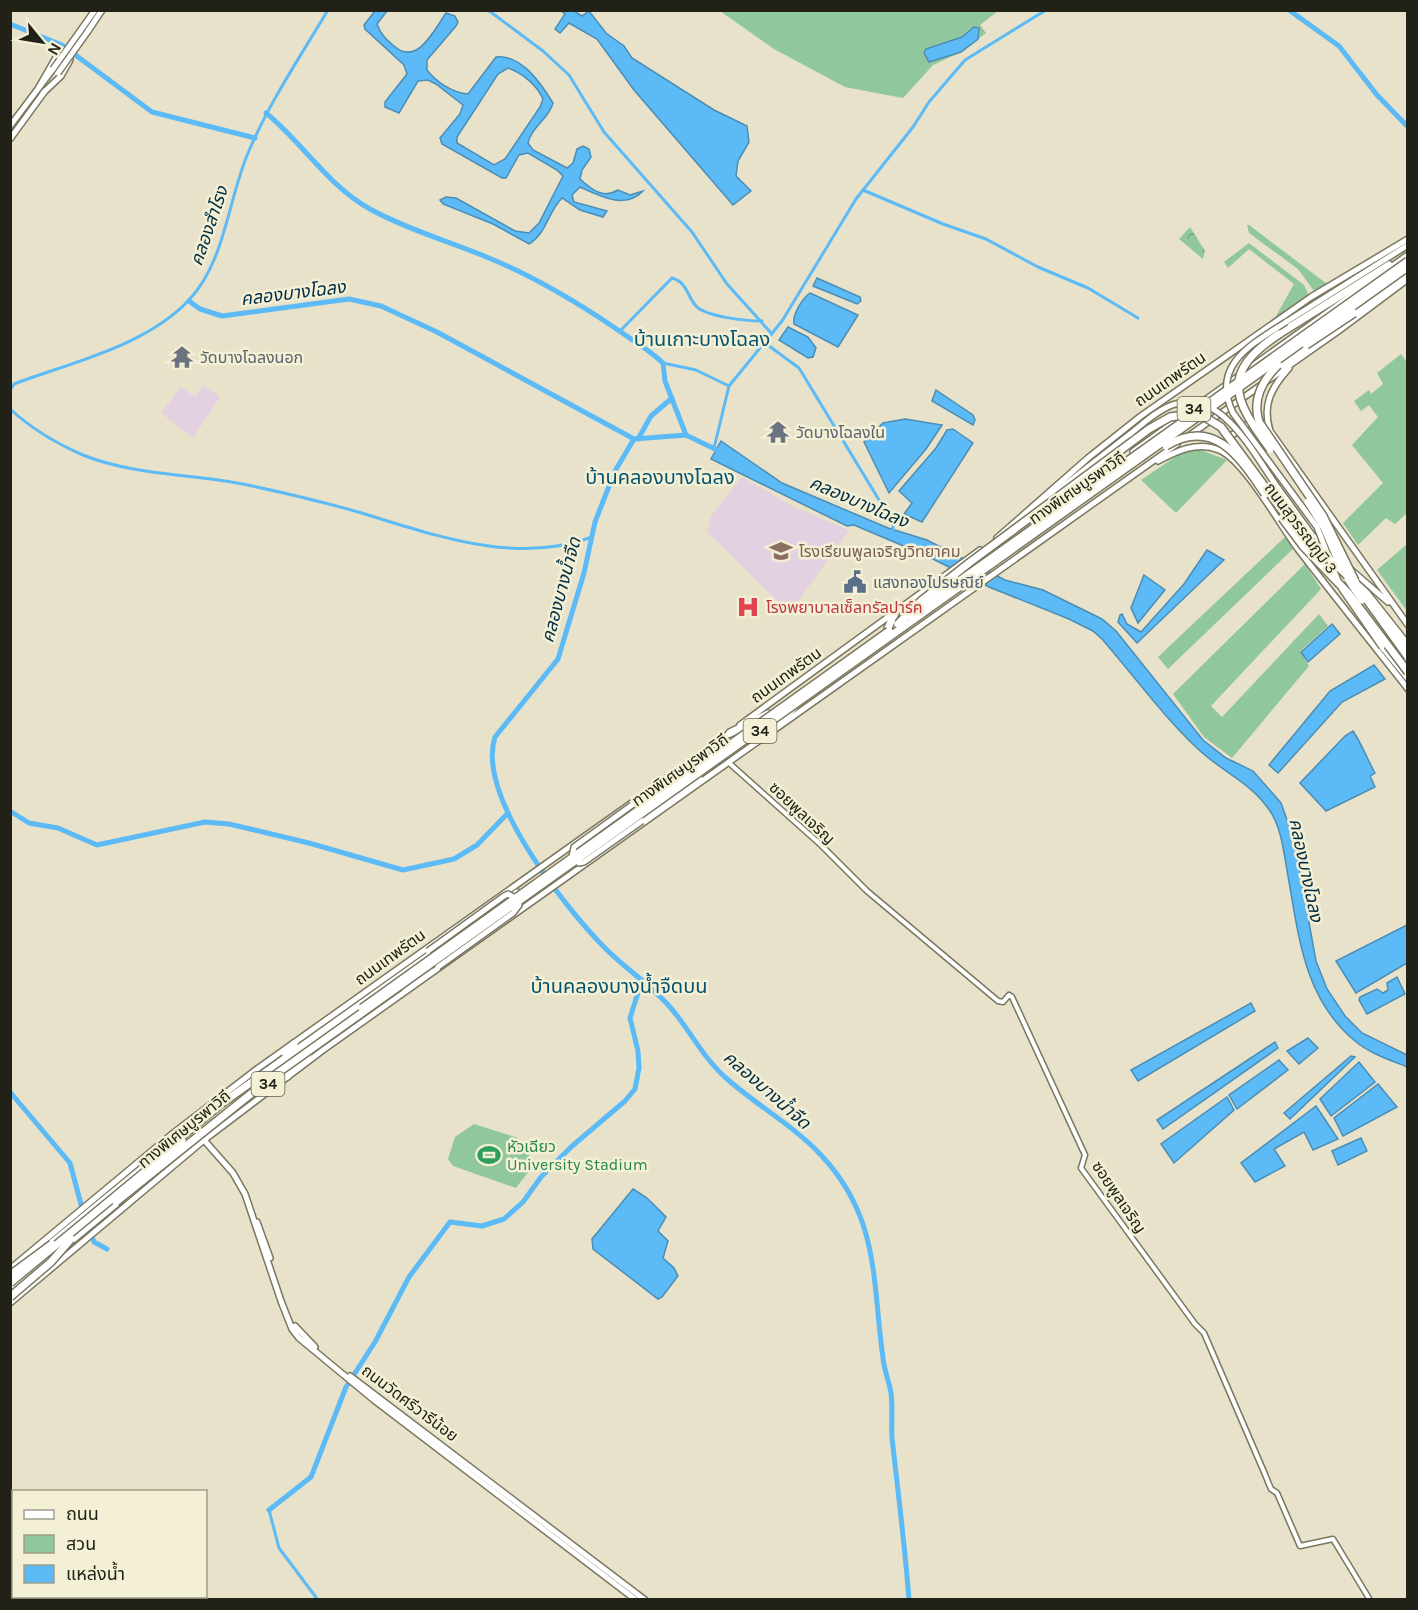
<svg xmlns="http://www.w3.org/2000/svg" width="1418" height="1610" font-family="Karla,'Noto Sans Thai',sans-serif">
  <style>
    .education { fill: #e3d1e2 }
    .green { fill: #91c79c }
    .park { fill: url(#park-crowns) }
    .water { fill: #5cbbf7; stroke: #4b8db4; stroke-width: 1.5; fill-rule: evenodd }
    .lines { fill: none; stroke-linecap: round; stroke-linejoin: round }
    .canal { stroke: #5cbbf7; stroke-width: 3 }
    .river { stroke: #5cbbf7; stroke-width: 5 }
    .minor-casing { stroke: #7a765f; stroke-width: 7 }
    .major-casing { stroke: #7a765f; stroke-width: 8 }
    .highway-casing { stroke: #7a765f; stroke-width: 10 }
    .minor { stroke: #fff; stroke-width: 4 }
    .major { stroke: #fff; stroke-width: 5 }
    .highway { stroke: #fff; stroke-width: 7 }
    .major-bridge-casing { stroke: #7a765f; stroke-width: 8; stroke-linecap: butt }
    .highway-bridge-casing { stroke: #7a765f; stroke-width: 10; stroke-linecap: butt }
    .major-bridge { stroke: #fff; stroke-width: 5 }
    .highway-bridge { stroke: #fff; stroke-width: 7 }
    .labels { text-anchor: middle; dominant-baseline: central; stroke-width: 5; stroke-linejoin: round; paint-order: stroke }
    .shield { fill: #f4f0d6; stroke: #615f50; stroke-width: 1.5 }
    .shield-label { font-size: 15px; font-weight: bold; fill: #222117 }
    .worship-label { font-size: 16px; fill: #5b616d; stroke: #f4f0d6; text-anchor: start }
    .street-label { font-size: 16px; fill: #222117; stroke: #f4f0d6 }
    .education-label { font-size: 16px; fill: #785e54; stroke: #f4f0d6; text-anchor: start }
    .service-label { font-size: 16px; fill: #4e5e75; stroke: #f4f0d6; text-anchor: start }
    .health-label { font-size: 16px; fill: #be3a42; stroke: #f4f0d6; text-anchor: start }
    .leisure-label { font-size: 16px; fill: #27864d; stroke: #f4f0d6; text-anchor: start }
    .water-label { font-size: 18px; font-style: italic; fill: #012d44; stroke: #f4f0d6 }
    .quarter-label { font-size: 20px; fill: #05536e; stroke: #f4f0d6 }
  </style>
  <defs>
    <pattern id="park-crowns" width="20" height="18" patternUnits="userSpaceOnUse" patternTransform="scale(1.5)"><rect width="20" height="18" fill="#91c79c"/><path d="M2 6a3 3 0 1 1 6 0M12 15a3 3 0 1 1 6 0" fill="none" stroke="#76a17e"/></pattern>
  </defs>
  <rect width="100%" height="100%" fill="#e7e2c9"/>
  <!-- education -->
  <g class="education">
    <path d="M204 385 220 397 193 438 161 413 181 387 195 397Z"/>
    <path d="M742 477 794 507 849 530 790 613 707 532 711 516Z"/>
  </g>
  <!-- green -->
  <g class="green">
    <path d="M720 11H998L980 25 986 33 961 52 933 65 903 98 845 87 774 49Z"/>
    <path d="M1247 225H1249L1327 284 1314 291 1298 269 1249 233Z"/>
    <path d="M1249 243 1304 285 1309 296 1275 318 1294 284 1249 249 1228 268 1224 262Z"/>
    <path d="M1401 354 1408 364 1407 513 1395 524 1386 518 1358 545 1343 523 1383 483 1352 445 1378 417 1369 405 1361 411 1354 401 1369 390 1371 394 1383 384 1377 373Z"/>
    <path d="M1198 449 1227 460 1176 513 1141 480 1184 451Z"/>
    <path d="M1285 537 1294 548 1168 669 1158 657Z"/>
    <path d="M1407 544V611L1377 570Z"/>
    <path d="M1305 564 1321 589 1211 706 1222 717 1319 614 1328 626 1300 651 1309 666 1232 758 1204 737 1173 694Z"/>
    <path d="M474 1124 518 1138 529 1152V1171L516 1188 453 1166 448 1159 455 1137Z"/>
  </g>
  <!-- park -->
  <path class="park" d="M1190 227 1205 251 1203 259 1179 239Z"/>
  <!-- water -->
  <g class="water">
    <path d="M375 11H387L377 24C380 34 387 40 394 46 417 67 435 29 446 13L455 16 458 22 456 26 427 60V70C436 82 453 93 468 94L496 57C522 54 542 85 553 103 549 119 532 126 528 143L533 150 567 168 573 163 577 149 583 146 589 149 591 157 582 170 580 179C592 190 603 199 618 190L630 195 643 191C625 210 600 196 580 187L572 195 574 202 607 211 603 217 580 210 562 198C548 212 547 233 529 244L493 224 443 204 440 200 446 197 456 198 515 231 529 233 539 223 563 176 557 170 528 153 519 155 506 178H502L442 144 440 138 460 114 463 105 436 84 428 80 418 81 399 113 385 107V102L407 74 404 65 365 29 364 25ZM508 68C522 73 537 85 543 99L540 107 505 159 494 165 457 143V137L498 74Z"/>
    <path d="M561 11H574L582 16 589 11 606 33 624 46 632 58 714 110 747 126 749 142 738 161 736 176 751 191 733 205 634 90 597 39 569 23 560 33 555 29 565 14Z"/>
    <path d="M974 27 979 28 978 39 961 52 929 62 924 53 926 49 962 37Z"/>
    <path d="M817 278 860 297 861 301 857 304 813 286Z"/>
    <path d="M810 293 858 315 838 347 794 324C792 314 803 298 810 293Z"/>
    <path d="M788 327 808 337 816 348 813 357 808 358 779 340Z"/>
    <path d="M936 390 973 415 975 420 973 425 932 401Z"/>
    <path d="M905 419 942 425 926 449 889 493 864 442 883 423Z"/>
    <path d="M953 429 973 443 922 522 904 514 912 503 899 491 936 448 947 430Z"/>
    <path d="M721 441 782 483 888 528 927 540 1005 580 1043 590 1102 619 1116 631 1203 740 1226 758 1253 771 1281 803 1294 840 1316 961 1327 989 1345 1016 1362 1033 1407 1055V1067C1390 1060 1369 1053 1355 1041 1304 999 1299 937 1288 876 1284 855 1282 829 1270 811 1251 782 1222 772 1198 749 1163 716 1134 676 1102 639L1093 631 1069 619 989 587 925 555 854 525 847 526 711 459Z"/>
    <path d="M1207 550 1224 560 1137 643 1118 622 1120 615 1122 614 1127 624 1141 632 1184 584Z"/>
    <path d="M1144 575 1165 590 1138 623 1131 608Z"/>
    <path d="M1332 624 1340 634 1308 662 1301 652Z"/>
    <path d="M1374 665 1385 679 1342 702 1278 773 1269 765 1330 691Z"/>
    <path d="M1353 731C1363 746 1367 759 1375 773L1370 776 1375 787 1326 811 1300 783 1345 736Z"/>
    <path d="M1407 925V963L1356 993 1336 961Z"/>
    <path d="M1397 977 1405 994 1367 1014 1359 1000 1360 997 1377 989 1383 993 1388 990 1387 983Z"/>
    <path d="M1251 1003 1255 1011 1138 1081 1131 1070Z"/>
    <path d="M1308 1038 1318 1048 1299 1064 1287 1051Z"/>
    <path d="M1275 1042 1278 1048 1163 1129 1157 1120Z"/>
    <path d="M1351 1056 1355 1057 1290 1119 1284 1113Z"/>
    <path d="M1279 1060 1288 1070 1237 1109 1229 1095Z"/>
    <path d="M1359 1062 1375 1082 1331 1116 1320 1099Z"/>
    <path d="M1378 1084 1397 1107 1343 1136 1334 1118Z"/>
    <path d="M1227 1097 1234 1110 1174 1163 1161 1144Z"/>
    <path d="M1316 1106 1338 1139 1313 1150 1304 1132 1274 1149 1285 1166 1255 1182 1241 1163Z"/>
    <path d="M1361 1138 1367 1151 1338 1165 1332 1151Z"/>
    <path d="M633 1189 647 1198 666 1217 658 1231 668 1241 663 1258 674 1268 678 1276 662 1297 658 1299 593 1249 592 1239Z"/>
  </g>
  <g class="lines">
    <!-- canal -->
    <g class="canal">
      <path d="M488 10 543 51 569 75 604 132 692 232 727 284 772 334"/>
      <path d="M863 190 943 224 986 239 1038 267 1088 288 1138 318"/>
      <path d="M620 331 672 278C687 282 687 296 696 306 706 317 747 321 762 321"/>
      <path d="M765 343 799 368 893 523V531"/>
      <path d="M663 363 696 370 729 386"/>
      <path d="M10 390 14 384C72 362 146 346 189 300 225 262 228 200 248 153 269 103 300 57 328 10"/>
      <path d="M10 409C32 429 55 443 83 455 132 475 191 474 243 484 281 492 320 501 358 512 432 534 515 566 592 537"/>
      <path d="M714 448 729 386 782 321 856 199 913 127 929 102 965 60 1046 10"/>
      <path d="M269 1510 279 1548 318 1600"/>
    </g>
    <!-- river -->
    <g class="river">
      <path d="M1289 10 1339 46 1377 95 1408 127"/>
      <path d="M10 24 62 45 152 112 255 138"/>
      <path d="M266 113C302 142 329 187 370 209 410 231 455 243 496 261 538 279 578 303 615 328 632 340 648 349 663 363L665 381 686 435"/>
      <path d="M189 301 200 309 222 316 349 299 381 306 437 332 634 439 686 435 721 452"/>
      <path d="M634 439 615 471 595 522 584 573 558 659 495 737C476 795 564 906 603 946 624 968 650 984 670 1007 690 1030 703 1058 726 1078 756 1105 793 1125 821 1155 880 1218 872 1280 883 1358 884 1370 889 1381 891 1393 893 1408 891 1423 892 1438 898 1492 905 1546 909 1600"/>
      <path d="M638 439 651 416 672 398"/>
      <path d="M10 811 29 823 58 828 97 845 205 822 229 824 309 843 403 870 454 859 477 845 508 813"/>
      <path d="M10 1092 70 1163 83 1212"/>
      <path d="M87 1224 94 1242 107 1249"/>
      <path d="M269 1510 311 1477 346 1387 375 1342 409 1277 450 1222 482 1226 504 1219 523 1202 541 1177 571 1147 625 1101 635 1089 639 1068 638 1051 630 1018 642 980"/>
    </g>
    <!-- minor casing -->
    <g class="minor-casing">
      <path id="minor" d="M728 762 821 845 867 891 998 1001 1003 1002 1009 995 1012 997 1085 1155 1081 1168 1195 1324 1204 1333 1264 1472 1271 1489 1277 1493 1300 1546 1333 1539 1370 1600"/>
    </g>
    <!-- major casing -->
    <g class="major-casing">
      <g id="major">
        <path d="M83 27 95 10"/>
        <path d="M88 31 102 10"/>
        <path d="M39 87 58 54 70 60 61 76 43 93"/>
        <path d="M10 126 53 69"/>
        <path d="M10 139 45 91"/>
        <path d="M1286 322 1408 245"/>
        <path d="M1289 368C1271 388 1262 405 1270 431L1408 625"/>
        <path d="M1187 437 1337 332 1408 279"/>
        <path d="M1227 449 1228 438 1252 421 1261 422"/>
        <path d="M1158 461C1177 451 1197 441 1219 450 1244 460 1280 525 1298 549 1334 596 1371 642 1408 689"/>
        <path d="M1278 488 1312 535 1336 557"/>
        <path d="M1038 506 1130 434"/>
        <path d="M997 538 1088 458 1141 416 1311 297 1408 239"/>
        <path d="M1350 569 1388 602"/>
        <path d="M1382 647 1408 679"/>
        <path d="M740 725 980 550"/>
        <path d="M642 821 700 779"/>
        <path d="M405 990 432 971"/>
        <path d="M204 1140 233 1173 245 1194 281 1301 292 1329 299 1338 374 1400 636 1600"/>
        <path d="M257 1222 270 1258"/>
        <path d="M10 1269 171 1135 257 1069 733 731"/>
        <path d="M10 1303 204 1140 323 1050 1177 444"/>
        <path d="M295 1326 315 1347"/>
        <path d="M350 1376 645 1600"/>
      </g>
    </g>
    <!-- highway casing -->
    <g class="highway-casing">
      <g id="highway">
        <path d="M1350 316 1408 272"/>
        <path d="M1279 334 1389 265"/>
        <path d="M1275 371 1330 333"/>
        <path d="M1134 452 1408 256"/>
        <path d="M888 628 896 611"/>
        <path d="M770 732 794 707"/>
        <path d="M730 733 768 714"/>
        <path d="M285 1053 294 1044"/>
        <path d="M287 1076 308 1054"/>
        <path d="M68 1243 120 1200"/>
        <path d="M47 1247 221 1104 517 893"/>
        <path d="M10 1292 55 1254"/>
      </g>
    </g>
    <!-- minor -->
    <use href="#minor" class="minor"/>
    <!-- major -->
    <use href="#major" class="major"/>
    <!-- highway -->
    <use href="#highway" class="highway"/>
    <!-- major-bridge casing -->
    <g class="major-bridge-casing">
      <g id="major-bridge">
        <path d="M53 69 83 27"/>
        <path d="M58 73 88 31"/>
        <path d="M1286 322C1252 344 1210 365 1233 413L1317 527 1338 581"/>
        <path d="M1130 434C1143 424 1156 411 1172 405 1222 387 1254 455 1278 488"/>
        <path d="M1342 589 1382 647"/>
        <path d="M632 805 574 847 572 857 579 863 584 862 642 821"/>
        <path d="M428 951 504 896 508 894 517 899 519 905 513 913 438 967"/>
      </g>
    </g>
    <!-- highway-bridge casing -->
    <g class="highway-bridge-casing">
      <g id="highway-bridge">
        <path d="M1306 345 1354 313"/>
        <path d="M1278 365C1262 381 1252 399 1259 422L1323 516 1355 581"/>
        <path d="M1166 446C1215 416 1241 459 1265 494"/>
        <path d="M1270 449C1233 399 1220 373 1279 334"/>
        <path d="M1308 502 1324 527 1342 569"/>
        <path d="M1282 518 1303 546 1349 594 1408 672"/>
        <path d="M1348 579 1362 600"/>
        <path d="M1362 593 1408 657"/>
        <path d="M910 616 1408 261"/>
        <path d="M898 624 921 601 969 563 1149 429 1170 417 1191 414 1203 416 1221 427 1293 525 1366 593 1408 646"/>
        <path d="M362 1008 889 631"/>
        <path d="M116 1202 272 1077 1408 267"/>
        <path d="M10 1275 52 1244"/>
        <path d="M10 1283 182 1141"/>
        <path d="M10 1297 51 1262 71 1239"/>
      </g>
    </g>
    <!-- major-bridge -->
    <use href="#major-bridge" class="major-bridge"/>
    <!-- highway-bridge -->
    <use href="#highway-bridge" class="highway-bridge"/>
  </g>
  <!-- icons -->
  <defs>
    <g id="temple-bare" transform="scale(1.8)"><path d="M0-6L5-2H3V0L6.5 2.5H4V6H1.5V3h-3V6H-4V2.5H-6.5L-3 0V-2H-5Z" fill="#6b7280" stroke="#f4f0d6" stroke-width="2.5" paint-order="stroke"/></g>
    <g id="school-bare" transform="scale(1.8)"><path d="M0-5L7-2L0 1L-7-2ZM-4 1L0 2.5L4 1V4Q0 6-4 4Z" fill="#8d6e63" stroke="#f4f0d6" stroke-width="2.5" paint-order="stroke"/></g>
    <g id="civic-bare" transform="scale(1.8)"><path d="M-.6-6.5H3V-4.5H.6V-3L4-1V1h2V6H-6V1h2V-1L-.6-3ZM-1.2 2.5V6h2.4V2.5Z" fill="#5c6f8a" stroke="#f4f0d6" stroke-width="2.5" paint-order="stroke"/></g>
    <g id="hospital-bare" transform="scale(1.8)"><path d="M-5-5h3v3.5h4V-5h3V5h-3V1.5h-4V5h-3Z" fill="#e0444e" stroke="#f4f0d6" stroke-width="2.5" paint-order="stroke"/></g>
    <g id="stadium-bare" transform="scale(1.8)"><path d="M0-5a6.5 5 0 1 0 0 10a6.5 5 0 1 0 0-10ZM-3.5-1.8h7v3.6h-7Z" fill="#2e9e5b" stroke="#f4f0d6" stroke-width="2.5" paint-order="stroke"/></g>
  </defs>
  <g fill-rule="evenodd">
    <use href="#temple-bare" x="182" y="357"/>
    <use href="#temple-bare" x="778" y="432"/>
    <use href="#school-bare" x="781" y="551"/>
    <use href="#civic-bare" x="855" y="582"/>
    <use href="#hospital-bare" x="748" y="607"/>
    <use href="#stadium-bare" x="489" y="1155"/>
  </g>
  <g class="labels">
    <!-- shield labels -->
    <g class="shield">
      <rect x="1177.5" y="397" width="33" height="24" rx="4.5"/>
      <rect x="743.5" y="719" width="33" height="24" rx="4.5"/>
      <rect x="251.5" y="1072" width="33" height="24" rx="4.5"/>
    </g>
    <g class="shield-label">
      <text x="1194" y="409">34</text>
      <text x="760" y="731">34</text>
      <text x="268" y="1084">34</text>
    </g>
    <!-- worship labels -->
    <g class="worship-label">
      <text x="200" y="357">วัดบางโฉลงนอก</text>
      <text x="796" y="432">วัดบางโฉลงใน</text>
    </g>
    <!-- street labels -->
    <g class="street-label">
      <text transform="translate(1170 379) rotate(-35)">ถนนเทพรัตน</text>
      <text transform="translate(1077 488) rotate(-35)">ทางพิเศษบูรพาวิถี</text>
      <text transform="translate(1301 528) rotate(53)">ถนนสุวรรณภูมิ 3</text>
      <text transform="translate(786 675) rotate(-36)">ถนนเทพรัตน</text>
      <text transform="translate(680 770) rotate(-35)">ทางพิเศษบูรพาวิถี</text>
      <text transform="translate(802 813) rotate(43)">ซอยพูลเจริญ</text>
      <text transform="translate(390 957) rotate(-36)">ถนนเทพรัตน</text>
      <text transform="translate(184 1129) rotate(-39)">ทางพิเศษบูรพาวิถี</text>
      <text transform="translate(1119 1197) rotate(56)">ซอยพูลเจริญ</text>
      <text transform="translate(410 1403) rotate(37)">ถนนวัดศรีวารีน้อย</text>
    </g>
    <!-- education labels -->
    <g class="education-label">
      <text x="799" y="551">โรงเรียนพูลเจริญวิทยาคม</text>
    </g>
    <!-- service labels -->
    <g class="service-label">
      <text x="873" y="582">แสงทองไปรษณีย์</text>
    </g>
    <!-- health labels -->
    <g class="health-label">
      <text x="766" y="607">โรงพยาบาลเซ็ลทรัลปาร์ค</text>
    </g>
    <!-- leisure labels -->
    <g class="leisure-label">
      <text x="507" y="1146">หัวเฉียว<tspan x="507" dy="18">University Stadium</tspan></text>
    </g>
    <!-- water labels -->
    <g class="water-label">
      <text transform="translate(209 226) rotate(-71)">คลองสำโรง</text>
      <text transform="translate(293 293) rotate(-7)">คลองบางโฉลง</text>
      <text transform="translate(859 502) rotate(23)">คลองบางโฉลง</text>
      <text transform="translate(561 590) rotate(-75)">คลองบางน้ำจืด</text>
      <text transform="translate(1306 870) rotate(78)">คลองบางโฉลง</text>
      <text transform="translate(767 1090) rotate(41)">คลองบางน้ำจืด</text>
    </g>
    <!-- quarter labels -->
    <g class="quarter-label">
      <text x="702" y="339">บ้านเกาะบางโฉลง</text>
      <text x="660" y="477">บ้านคลองบางโฉลง</text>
      <text x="619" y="986">บ้านคลองบางน้ำจืดบน</text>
    </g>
  </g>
  <!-- border -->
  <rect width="1418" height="1610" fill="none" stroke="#222117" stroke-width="24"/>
  <!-- legend -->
  <rect x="12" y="1490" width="195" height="108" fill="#f4f0d6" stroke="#a09d8a" stroke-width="1.5"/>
  <rect x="24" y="1510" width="30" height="9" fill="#ffffff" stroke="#a09d8a" stroke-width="1.5"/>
  <text x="66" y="1520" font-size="18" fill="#222117">ถนน</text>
  <rect x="24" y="1535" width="30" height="18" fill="#91c79c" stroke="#a09d8a" stroke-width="1.5"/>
  <text x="66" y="1550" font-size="18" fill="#222117">สวน</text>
  <rect x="24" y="1565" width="30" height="18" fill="#5cbbf7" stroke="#a09d8a" stroke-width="1.5"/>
  <text x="66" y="1580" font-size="18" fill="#222117">แหล่งน้ำ</text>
  <!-- north arrow -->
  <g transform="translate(42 42) rotate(120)" stroke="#f4f0d6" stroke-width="4.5" paint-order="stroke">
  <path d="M0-4.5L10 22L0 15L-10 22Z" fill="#222117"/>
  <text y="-9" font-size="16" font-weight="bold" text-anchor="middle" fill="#222117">N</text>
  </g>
</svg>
